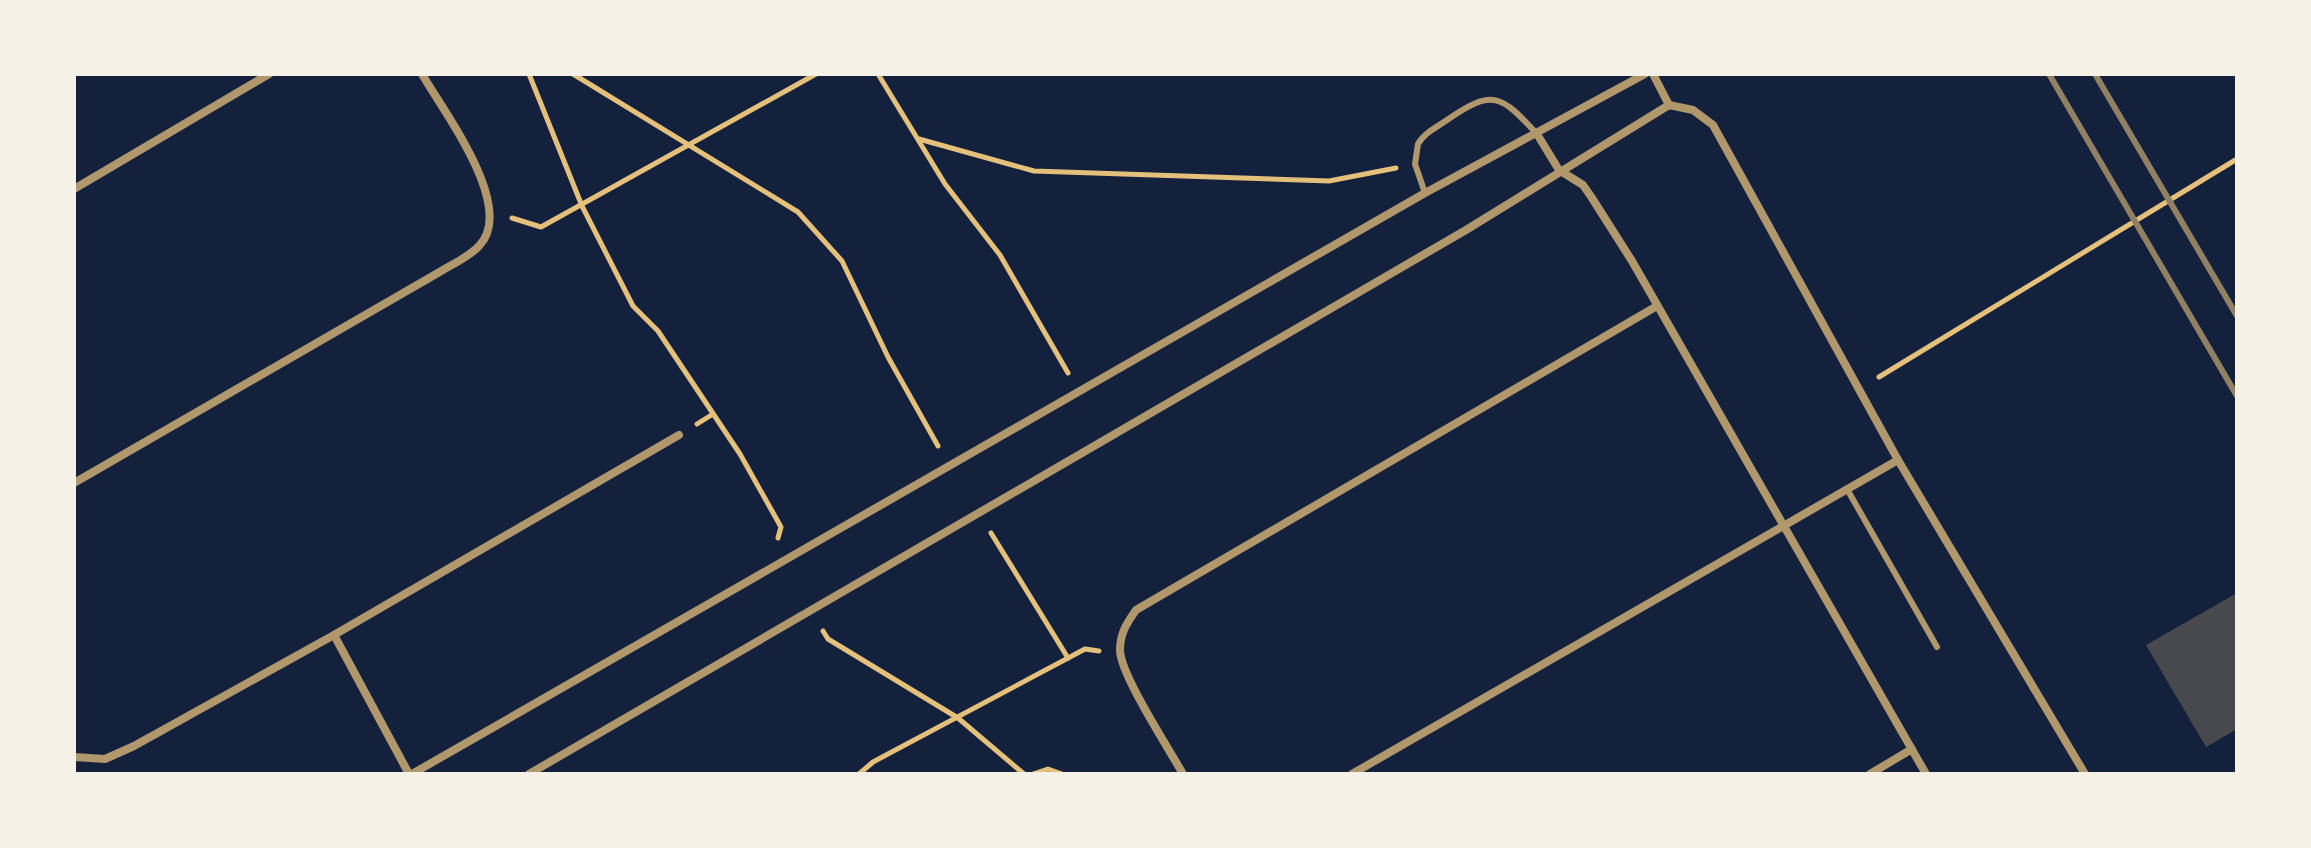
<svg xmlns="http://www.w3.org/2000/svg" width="2311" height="848" font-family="'PT Serif',serif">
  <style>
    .building { fill: #48494c }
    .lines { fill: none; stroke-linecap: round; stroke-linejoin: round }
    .path { stroke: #e5c07b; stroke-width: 5 }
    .service { stroke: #b1986c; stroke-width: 6 }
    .minor { stroke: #b1986c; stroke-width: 8 }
    .rail { stroke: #918062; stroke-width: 6 }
  </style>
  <rect width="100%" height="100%" fill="#14213d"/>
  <!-- building -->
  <path class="building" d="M2237 593V729L2206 747 2146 645Z"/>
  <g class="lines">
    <!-- path -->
    <g class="path">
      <path d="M529 74 582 206 633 306 658 331 740 454 781 527 778 538"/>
      <path d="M573 74 798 212 842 261 888 357 938 446"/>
      <path d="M878 74 945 184 1000 255 1068 373"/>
      <path d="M919 139 1034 171 1329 181 1396 168"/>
      <path d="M512 218 541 227 816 74"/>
      <path d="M1879 377 2237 159"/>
      <path d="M697 424 713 414"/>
      <path d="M991 533 1068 658"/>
      <path d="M823 631 828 639 958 718 1024 774"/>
      <path d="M859 774 873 762 1085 649 1099 651"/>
      <path d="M1033 774 1048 769 1062 774"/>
    </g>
    <!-- service -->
    <g class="service">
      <path d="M1425 193 1415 164 1418 144C1424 133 1437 127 1447 120 1493 88 1501 95 1537 134"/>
      <path d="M1847 489 1937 647"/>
    </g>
    <!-- minor -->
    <g class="minor">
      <path d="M1653 74 1669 105"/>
      <path d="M1669 105 1693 110 1713 125 1898 460 2085 774"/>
      <path d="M1537 134 1559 170 1583 185 1592 198 1632 261 1926 774"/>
      <path d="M74 189 269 74"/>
      <path d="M74 483 443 270C455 263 470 256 479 246 517 207 443 111 422 74"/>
      <path d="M334 635 409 774"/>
      <path d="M74 757 105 759 134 746 334 635 679 435"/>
      <path d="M412 774 1425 193 1645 74"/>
      <path d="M529 774 1466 230 1669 105"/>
      <path d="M1183 774C1169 749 1120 674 1120 650 1120 633 1127 623 1136 610L1657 306"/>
      <path d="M1352 774 1898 460"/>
      <path d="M1870 774 1912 749"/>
    </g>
    <!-- rail -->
    <g class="rail">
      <path d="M2049 74 2237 396"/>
      <path d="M2095 74 2237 316"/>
    </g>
  </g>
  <!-- border -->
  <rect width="2311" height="848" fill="none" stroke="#f6f1e7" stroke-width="152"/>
</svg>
